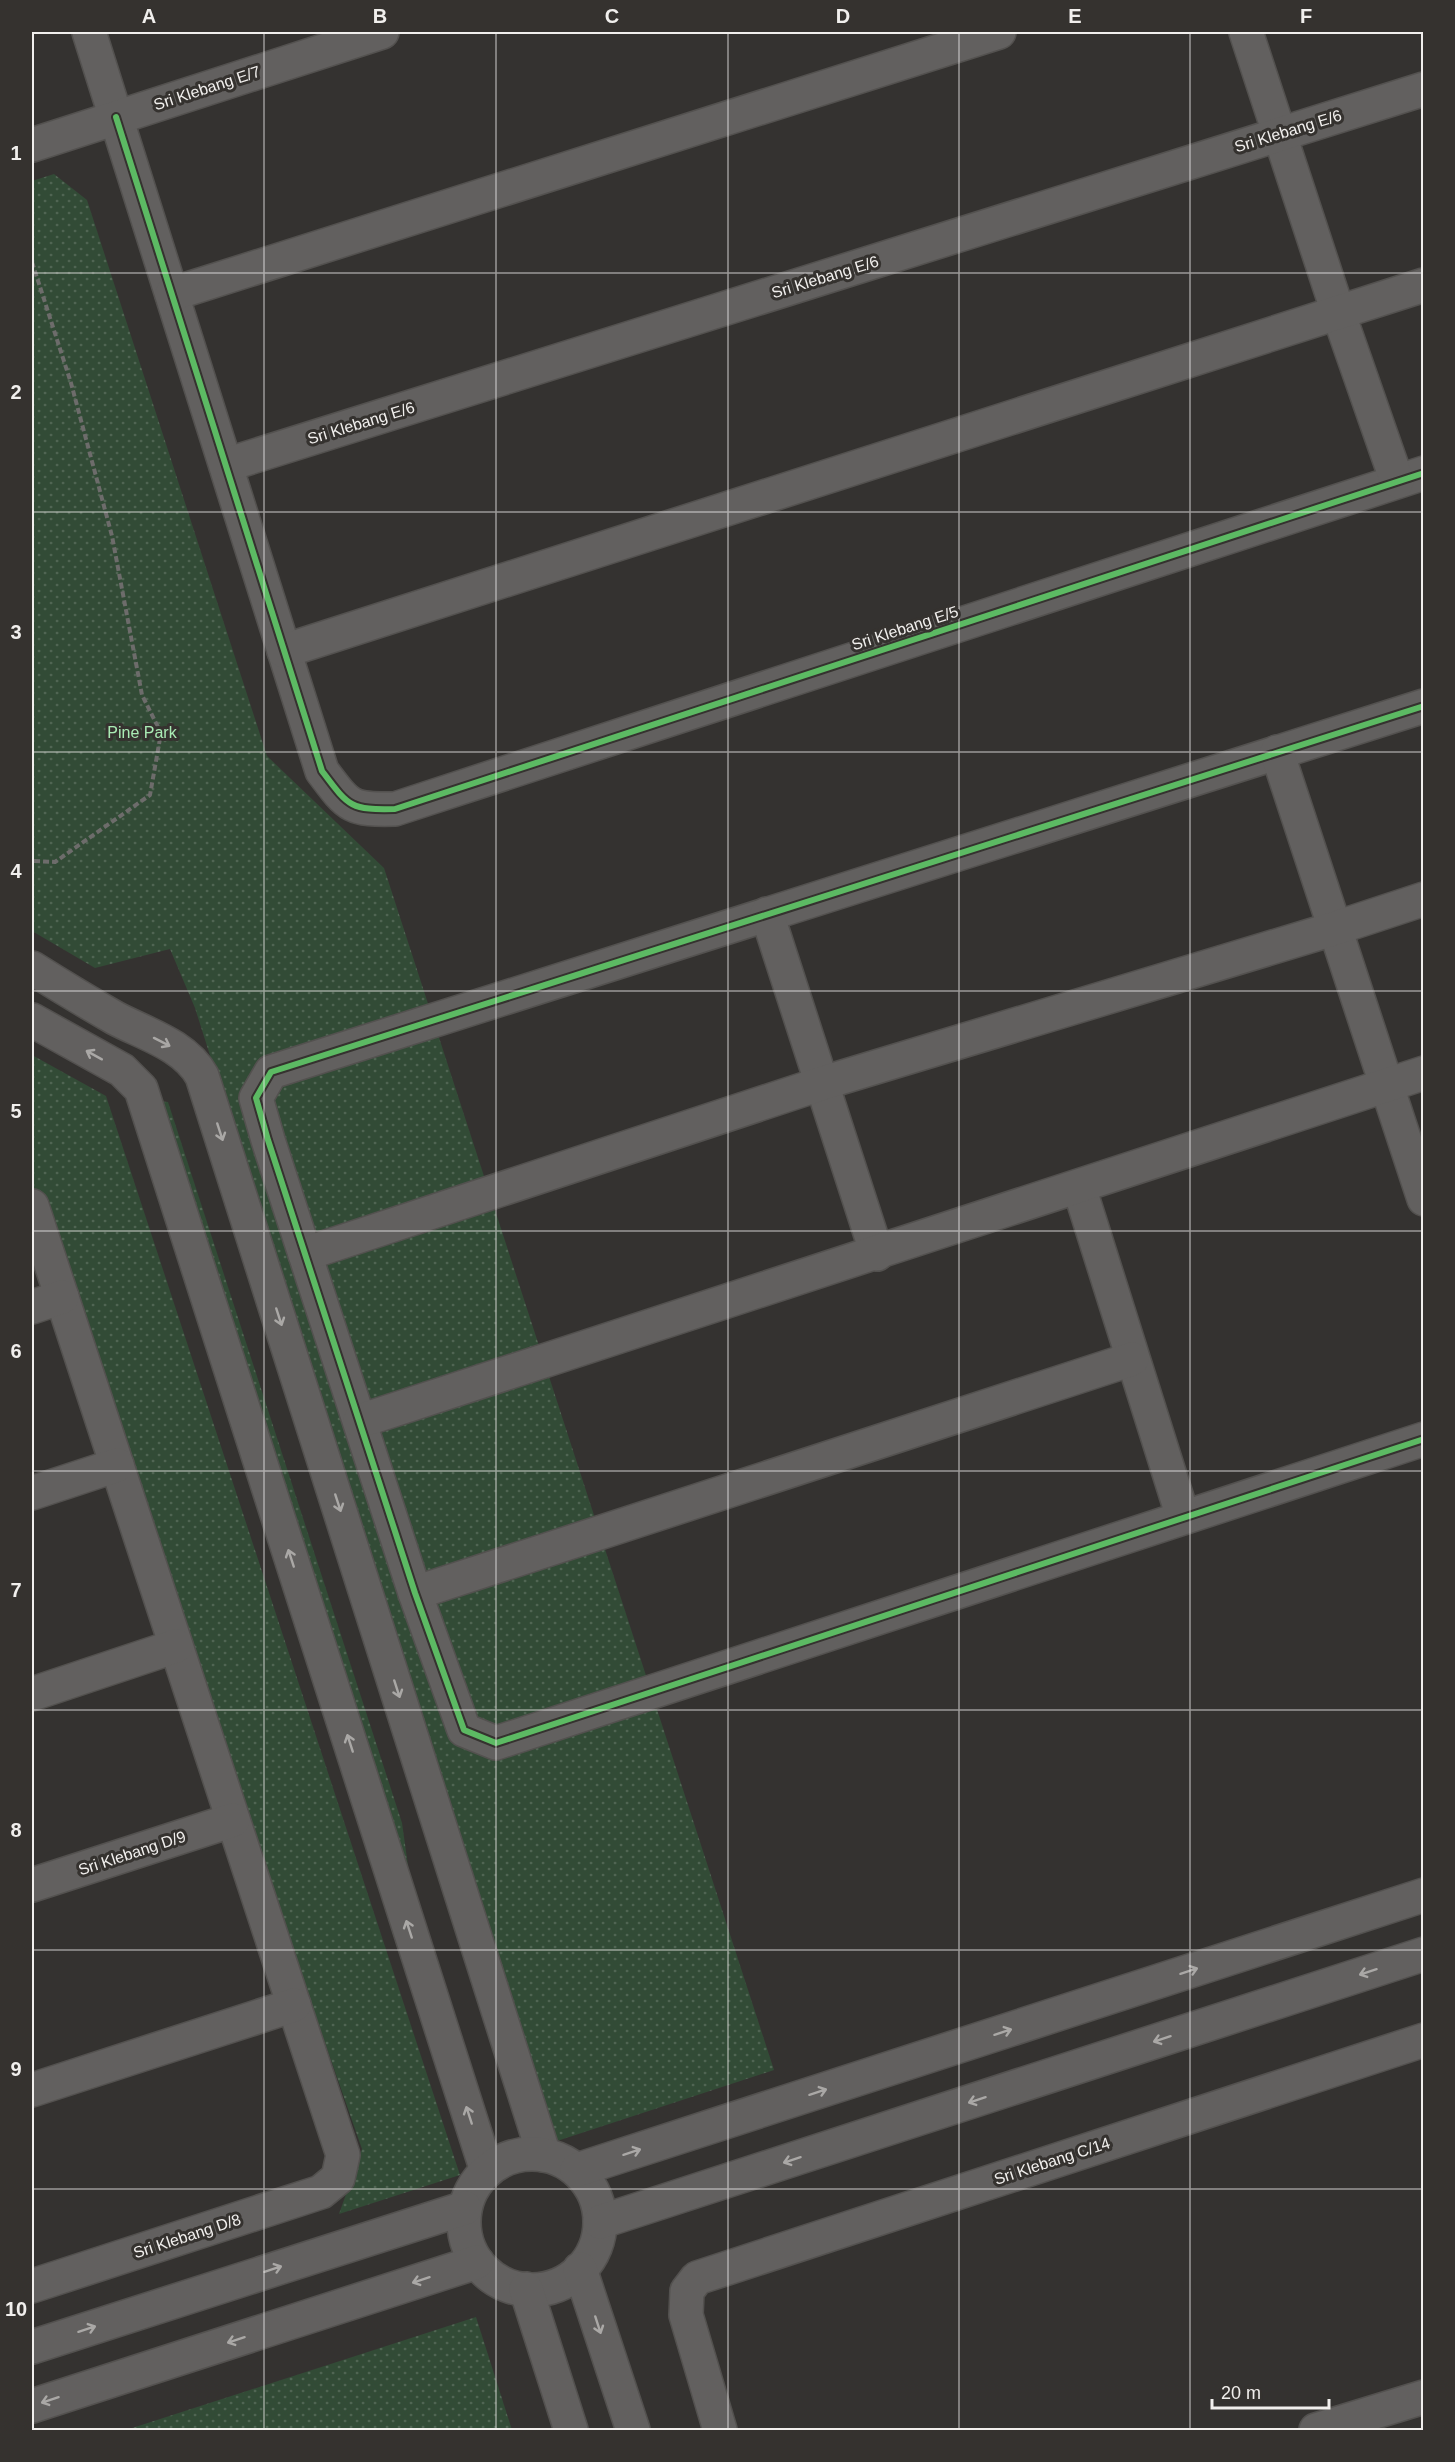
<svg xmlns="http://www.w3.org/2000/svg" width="1455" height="2462" font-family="Arial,sans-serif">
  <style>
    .grass { fill: url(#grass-dots) }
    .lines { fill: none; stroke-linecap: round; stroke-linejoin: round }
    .minor-casing { stroke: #53514f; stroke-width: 36 }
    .path { stroke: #6d6c6b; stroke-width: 4; stroke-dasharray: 6 3; stroke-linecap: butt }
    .minor { stroke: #62605f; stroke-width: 33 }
    .cycleway-casing { stroke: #35322f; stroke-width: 10 }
    .cycleway { stroke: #5cba63; stroke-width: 6 }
    .oneway { stroke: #aaa8a6 }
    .grid { fill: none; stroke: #f1efed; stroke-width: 1.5; stroke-opacity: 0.55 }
    .labels { text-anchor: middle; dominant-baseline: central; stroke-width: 6; stroke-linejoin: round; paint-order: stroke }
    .street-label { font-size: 16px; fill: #f1efed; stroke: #35322f }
    .park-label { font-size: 16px; fill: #a9ebb4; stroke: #35322f }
    .neatline { fill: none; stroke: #f1efed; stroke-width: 2 }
    .grid-label { font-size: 20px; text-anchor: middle; font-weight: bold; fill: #f1efed }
  </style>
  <defs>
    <pattern id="grass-dots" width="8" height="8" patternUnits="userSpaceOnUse" patternTransform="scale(1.5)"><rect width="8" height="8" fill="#324b36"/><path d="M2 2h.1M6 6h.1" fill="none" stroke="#506553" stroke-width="1.8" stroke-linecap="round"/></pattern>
  </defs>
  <rect width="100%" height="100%" fill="#343230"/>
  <!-- grass -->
  <g class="grass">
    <path d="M54 174 87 200 267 756 384 868 774 2070 554 2142 195 1008 170 949 95 968 32 931V181Z"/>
    <path d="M32 1055 106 1096 460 2175 339 2214 362 2149 32 1203Z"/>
    <path d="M144 1100 168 1102 402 1823 411 1887Z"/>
    <path d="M476 2317 512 2430H126Z"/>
  </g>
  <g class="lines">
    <!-- minor casing -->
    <g class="minor-casing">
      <g id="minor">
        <path d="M89 32 322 771C349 807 350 810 395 809L1424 473"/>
        <path d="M1246 32 1338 312 1397 481"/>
        <path d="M32 145 382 32"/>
        <path d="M172 294 999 32"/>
        <path d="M226 465 1424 89"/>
        <path d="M284 651 1424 285"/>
        <path d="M1424 706 271 1072 256 1098 268 1140 415 1593 464 1730 496 1743 1424 1439"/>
        <path d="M1277 752 1424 1199"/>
        <path d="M767 914 877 1254"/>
        <path d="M32 968C59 985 87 1002 115 1018 145 1034 185 1045 202 1076L544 2155"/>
        <path d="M32 1020 122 1070 141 1089 487 2171"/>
        <path d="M1079 1187 1183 1517"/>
        <path d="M32 1206 343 2155 338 2178 321 2192 32 2286"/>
        <path d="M305 1254 823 1083 1336 928 1424 899"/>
        <path d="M32 1307 62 1297"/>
        <path d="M360 1421 1424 1073"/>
        <path d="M32 1493 117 1465"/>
        <path d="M415 1593 1132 1359"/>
        <path d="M32 1694 176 1646"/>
        <path d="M32 1885 233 1820"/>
        <path d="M32 2090 294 2005"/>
        <circle cx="532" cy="2222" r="68"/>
        <path d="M577 2170 1424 1895"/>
        <path d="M600 2222 1424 1954"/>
        <path d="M580 2269 633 2430"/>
        <path d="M526 2289 571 2430"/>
        <path d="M32 2347 465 2208"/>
        <path d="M32 2406 477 2262"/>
        <path d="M720 2430 686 2315 687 2291 697 2278 1424 2040"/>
        <path d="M1316 2430 1424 2397"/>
      </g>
    </g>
    <!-- path -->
    <path class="path" d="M32 262 71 383 112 536 142 695 161 733 150 795 55 862 32 861"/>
    <!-- minor -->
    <use href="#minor" class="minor"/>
    <!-- cycleway casing -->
    <g class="cycleway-casing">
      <g id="cycleway">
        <path d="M116 117 322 771C349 807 350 810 395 809L1424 473"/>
        <path d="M1424 706 271 1072 256 1098 268 1140 415 1593 464 1730 496 1743 1424 1439"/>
      </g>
    </g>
    <!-- cycleway -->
    <use href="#cycleway" class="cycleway"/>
  </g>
  <!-- one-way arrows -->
  <defs><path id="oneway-shaft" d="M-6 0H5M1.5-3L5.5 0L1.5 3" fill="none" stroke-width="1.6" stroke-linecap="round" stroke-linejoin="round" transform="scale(1.5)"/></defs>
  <g class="oneway">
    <use href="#oneway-shaft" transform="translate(162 1042) rotate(27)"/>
    <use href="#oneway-shaft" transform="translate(94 1055) rotate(-151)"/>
    <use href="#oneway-shaft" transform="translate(220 1132) rotate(72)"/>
    <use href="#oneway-shaft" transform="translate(279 1317) rotate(72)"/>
    <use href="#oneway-shaft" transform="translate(338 1503) rotate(72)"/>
    <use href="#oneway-shaft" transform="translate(291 1558) rotate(-108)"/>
    <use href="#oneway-shaft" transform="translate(397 1689) rotate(72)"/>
    <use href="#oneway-shaft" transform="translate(350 1743) rotate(-108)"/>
    <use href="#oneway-shaft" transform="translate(409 1929) rotate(-108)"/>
    <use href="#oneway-shaft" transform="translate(1189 1971) rotate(-18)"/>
    <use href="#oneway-shaft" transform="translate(1368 1972) rotate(162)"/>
    <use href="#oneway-shaft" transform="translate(1003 2032) rotate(-18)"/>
    <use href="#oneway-shaft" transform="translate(1162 2039) rotate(162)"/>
    <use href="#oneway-shaft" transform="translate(818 2092) rotate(-18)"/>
    <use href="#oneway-shaft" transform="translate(977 2100) rotate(162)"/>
    <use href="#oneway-shaft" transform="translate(469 2115) rotate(-108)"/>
    <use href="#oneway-shaft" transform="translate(632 2152) rotate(-18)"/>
    <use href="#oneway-shaft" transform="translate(792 2160) rotate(162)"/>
    <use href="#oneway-shaft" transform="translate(273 2269) rotate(-18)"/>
    <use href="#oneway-shaft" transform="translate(421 2280) rotate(162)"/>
    <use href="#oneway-shaft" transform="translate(598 2325) rotate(72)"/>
    <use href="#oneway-shaft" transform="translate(87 2329) rotate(-18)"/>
    <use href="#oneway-shaft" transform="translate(236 2340) rotate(162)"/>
    <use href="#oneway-shaft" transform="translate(50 2400) rotate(162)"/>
  </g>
  <!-- grid -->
  <path class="grid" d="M264 32V2430M496 32V2430M728 32V2430M959 32V2430M1190 32V2430M32 273H1424M32 512H1424M32 752H1424M32 991H1424M32 1231H1424M32 1471H1424M32 1710H1424M32 1950H1424M32 2189H1424"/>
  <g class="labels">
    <!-- street labels -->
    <g class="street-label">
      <text transform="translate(207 88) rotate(-18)">Sri Klebang E/7</text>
      <text transform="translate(1288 131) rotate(-17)">Sri Klebang E/6</text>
      <text transform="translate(825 277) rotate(-17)">Sri Klebang E/6</text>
      <text transform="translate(361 423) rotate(-17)">Sri Klebang E/6</text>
      <text transform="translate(905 628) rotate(-18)">Sri Klebang E/5</text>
      <text transform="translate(132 1853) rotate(-18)">Sri Klebang D/9</text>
      <text transform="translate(1052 2161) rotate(-18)">Sri Klebang C/14</text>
      <text transform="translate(187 2236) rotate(-18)">Sri Klebang D/8</text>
    </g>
    <!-- park labels -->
    <g class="park-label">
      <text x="142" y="732">Pine Park</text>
    </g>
  </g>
  <!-- border -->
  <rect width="1455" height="2462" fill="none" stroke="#35322f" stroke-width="66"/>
  <!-- scale -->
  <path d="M1212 2399v9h117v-9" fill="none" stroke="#f1efed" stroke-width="3"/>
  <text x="1221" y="2399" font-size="18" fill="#f1efed" stroke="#35322f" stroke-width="4.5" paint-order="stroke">20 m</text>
  <rect x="33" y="33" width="1389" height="2396" class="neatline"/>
  <g class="grid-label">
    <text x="149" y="23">A</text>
    <text x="380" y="23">B</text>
    <text x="612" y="23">C</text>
    <text x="843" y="23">D</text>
    <text x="1075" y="23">E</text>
    <text x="1306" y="23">F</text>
    <text x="16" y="160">1</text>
    <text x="16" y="399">2</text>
    <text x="16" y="639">3</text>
    <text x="16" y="878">4</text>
    <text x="16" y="1118">5</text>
    <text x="16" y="1358">6</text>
    <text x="16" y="1597">7</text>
    <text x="16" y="1837">8</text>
    <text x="16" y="2076">9</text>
    <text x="16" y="2316">10</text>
  </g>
</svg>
